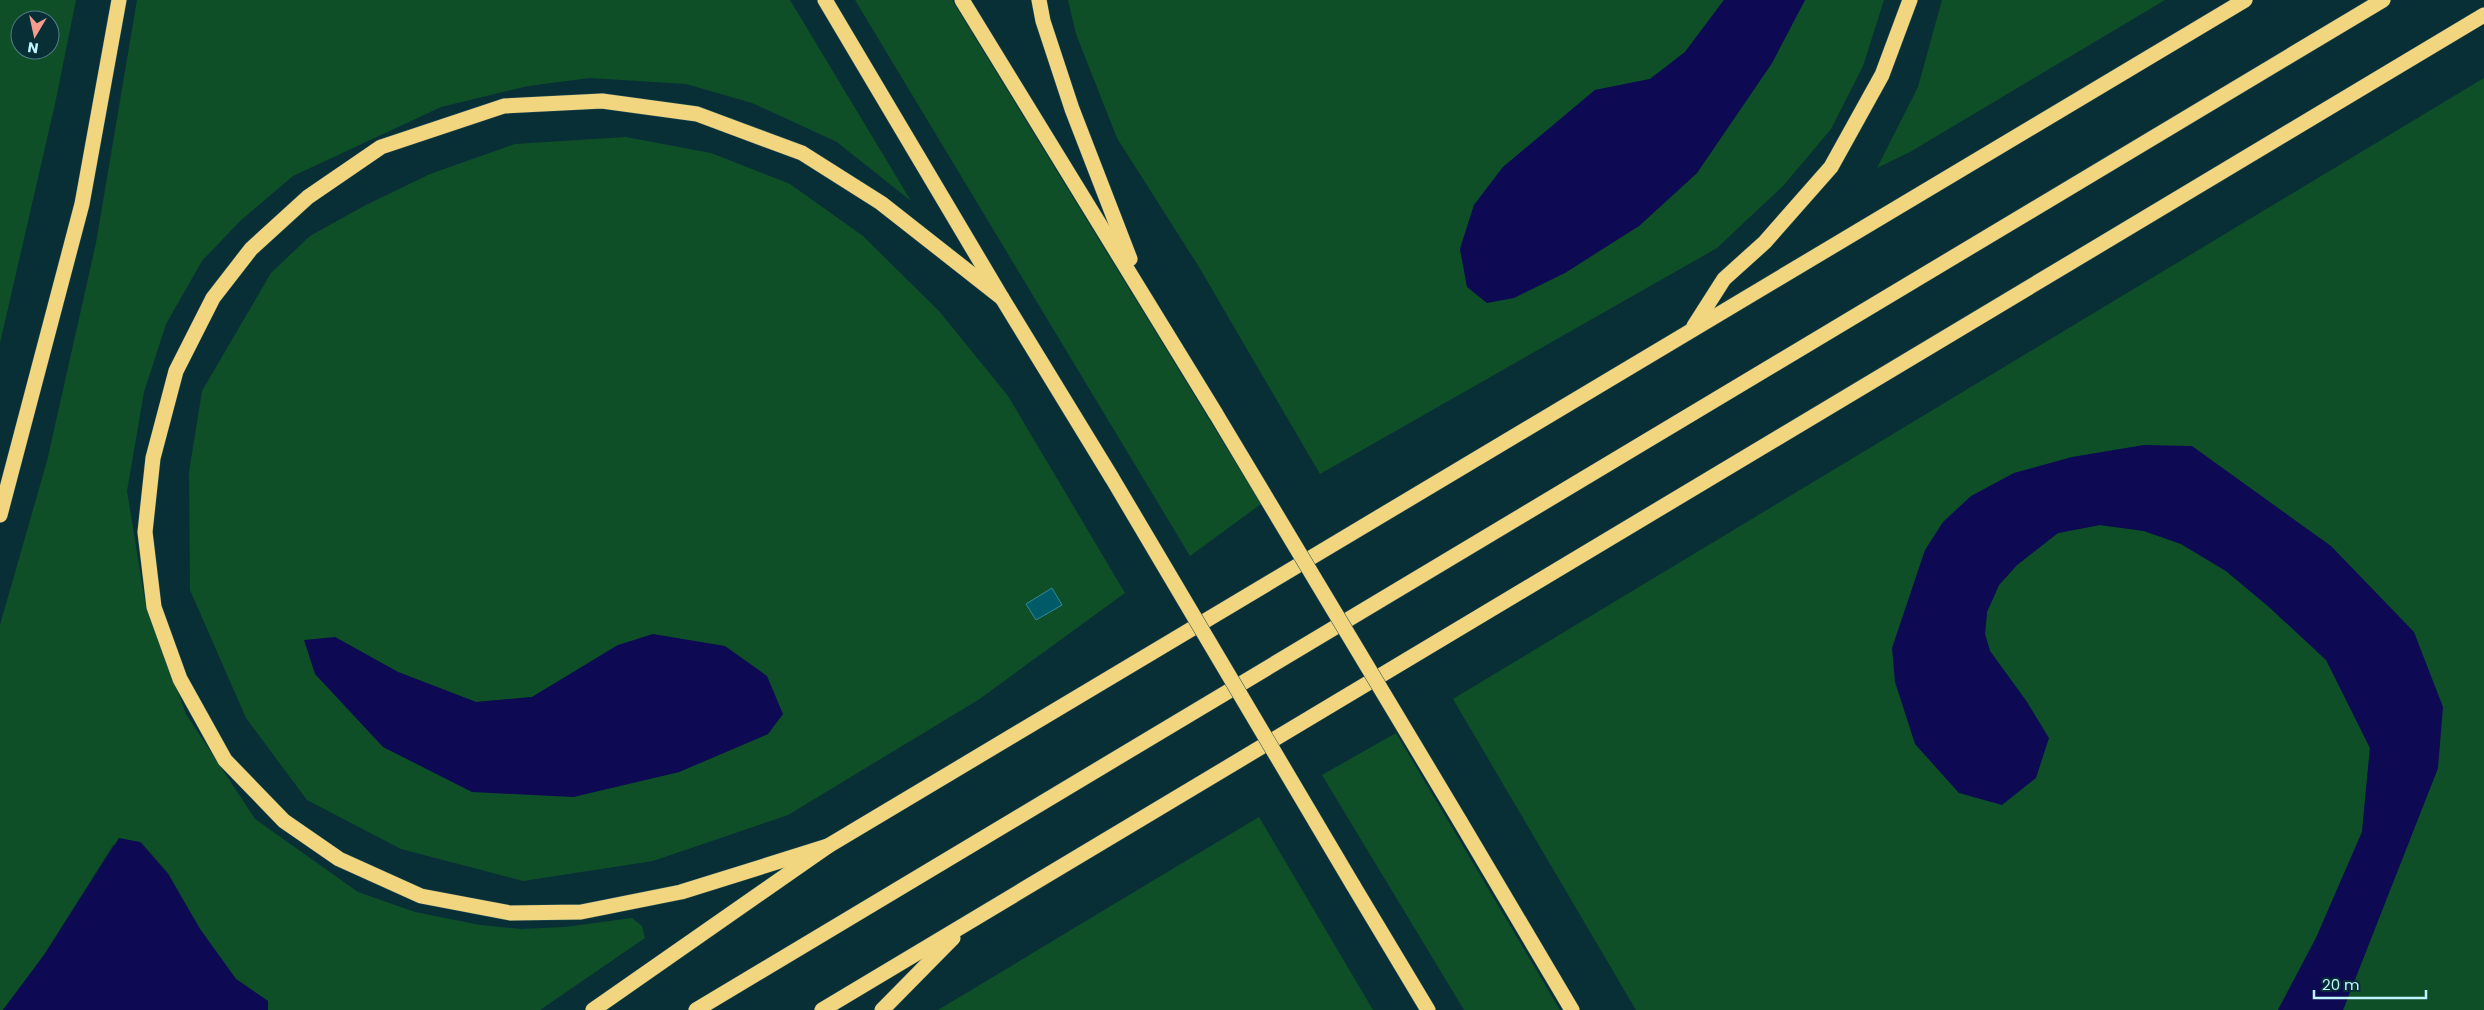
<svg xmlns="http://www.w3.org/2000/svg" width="2484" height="1010" font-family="Poppins,sans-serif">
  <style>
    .green { fill: #0f4f28; fill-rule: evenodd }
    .water { fill: #0d0a53 }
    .building { fill: #005a67; stroke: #2f8c9c }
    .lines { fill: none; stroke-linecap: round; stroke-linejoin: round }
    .highway-casing { stroke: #254e56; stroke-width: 16 }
    .highway { stroke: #f1d57f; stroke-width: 15 }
    .highway-bridge-casing { stroke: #254e56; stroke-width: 16; stroke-linecap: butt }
    .highway-bridge { stroke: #f1d57f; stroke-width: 15 }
  </style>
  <rect width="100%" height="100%" fill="#082f36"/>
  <!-- green -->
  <g class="green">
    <path d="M0 0H76L55 104 0 343ZM20 20H50V50H20Z"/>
    <path d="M137 0H790L911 201 837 142 752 103 686 84 590 78 528 86 441 107 293 176 240 221 202 261 166 324 144 392 127 491 145 602 186 714 255 819 358 892 415 912 480 925 521 929 565 927 632 918 642 926 645 938 540 1010H268V1001L236 979 200 929 168 873 141 842 113 845 44 955 3 1010H0V625L47 461 96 243Z"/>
    <path d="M855 0H952L1261 504 1190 556Z"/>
    <path d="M1068 0H1724L1685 52 1650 79 1595 90 1503 167 1474 205 1460 249 1467 286 1487 303 1639 226 1697 173 1772 63 1805 0H1884L1863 66 1831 129 1784 185 1717 248 1320 474 1199 267 1117 138 1076 34Z"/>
    <path d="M1942 0H2165L1910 152 1877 168 1918 87Z"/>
    <path d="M2484 78V1010H2343L2438 768 2144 445 1892 648 2027 702 1990 651 1985 634 1987 612 1999 585 2017 565 2058 533 2100 525 2144 531 2181 544 2226 571 2269 607 2327 660 2370 748 2362 832 2316 938 2278 1010H1636L1453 699Z"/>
    <path d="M626 137 711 153 790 184 863 236 939 311 1008 396 1125 593 978 700 788 815 653 861 523 881 401 849 307 800 246 718 190 590 189 472 202 391 271 273 310 236 364 206 430 174 515 144ZM335 637 398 672 476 702 532 697 618 645 768 734 679 772 573 797Z"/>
    <path d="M1396 733 1560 1010H1464L1322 775Z"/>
    <path d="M1259 817 1373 1010H938Z"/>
  </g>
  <!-- water -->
  <g class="water">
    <path d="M1724 0H1805L1772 63 1697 173 1639 226 1565 273 1514 298 1487 303 1467 287 1460 249 1474 205 1503 167 1595 90 1650 79 1685 52Z"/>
    <path d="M2144 445 2192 446 2331 546 2414 632 2443 707 2438 768 2343 1010H2278L2316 938 2362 832 2370 748 2326 660 2269 607 2226 571 2181 544 2144 531 2100 525 2058 533 2017 565 1999 585 1987 612 1985 634 1990 651 2027 702 2049 738 2036 778 2002 805 1959 793 1915 744 1895 682 1892 648 1925 550 1943 522 1971 496 2014 473 2072 457Z"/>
    <path d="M653 634 725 646 767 676 783 714 768 734 679 772 573 797 472 792 383 747 315 674 304 640 335 637 398 672 476 702 532 697 618 645Z"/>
    <path d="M119 838 140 842 168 874 200 929 236 979 268 1001V1010H3L44 955Z"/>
  </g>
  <!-- building -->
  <path class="building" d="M1052 588 1062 605 1036 620 1026 604Z"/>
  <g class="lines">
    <!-- highway casing -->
    <g class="highway-casing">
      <g id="highway">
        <path d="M825 0 1002 298 1112 478"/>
        <path d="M962 0 1216 414"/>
        <path d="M1039 0 1043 21 1072 109 1130 259"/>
        <path d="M1694 326 1724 279 1765 242 1831 167 1882 75 1910 0"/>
        <path d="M0 515 82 204 119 0"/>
        <path d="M1460 821 1572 1010"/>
        <path d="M828 846 681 892 581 912 510 913 421 896 339 859 284 821 225 760 180 679 154 607 145 532 153 458 176 371 213 298 251 249 308 197 381 147 504 106 602 101 697 114 802 153 881 203 1002 298"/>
        <path d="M1353 885 1428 1010"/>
        <path d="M593 1010 828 846 2245 0"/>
        <path d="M696 1010 2383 0"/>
        <path d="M822 1010 2484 15"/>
        <path d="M882 1010 953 938"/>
      </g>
    </g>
    <!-- highway -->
    <use href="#highway" class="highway"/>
    <!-- highway-bridge casing -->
    <g class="highway-bridge-casing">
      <g id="highway-bridge">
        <path d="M1216 414 1460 821"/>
        <path d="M1112 478 1353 885"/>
      </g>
    </g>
    <!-- highway-bridge -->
    <use href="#highway-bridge" class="highway-bridge"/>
  </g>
  <!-- north arrow -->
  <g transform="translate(35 35) rotate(189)"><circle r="24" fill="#082f36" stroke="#517d86"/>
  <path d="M0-4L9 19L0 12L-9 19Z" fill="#f49d8c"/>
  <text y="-8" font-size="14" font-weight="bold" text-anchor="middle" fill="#bff3fe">N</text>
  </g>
  <!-- scale -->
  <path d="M2314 990v8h112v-8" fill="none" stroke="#bff3fe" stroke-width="2.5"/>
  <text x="2322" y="990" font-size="15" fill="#bff3fe" stroke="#082f36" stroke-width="4" paint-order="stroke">20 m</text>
</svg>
